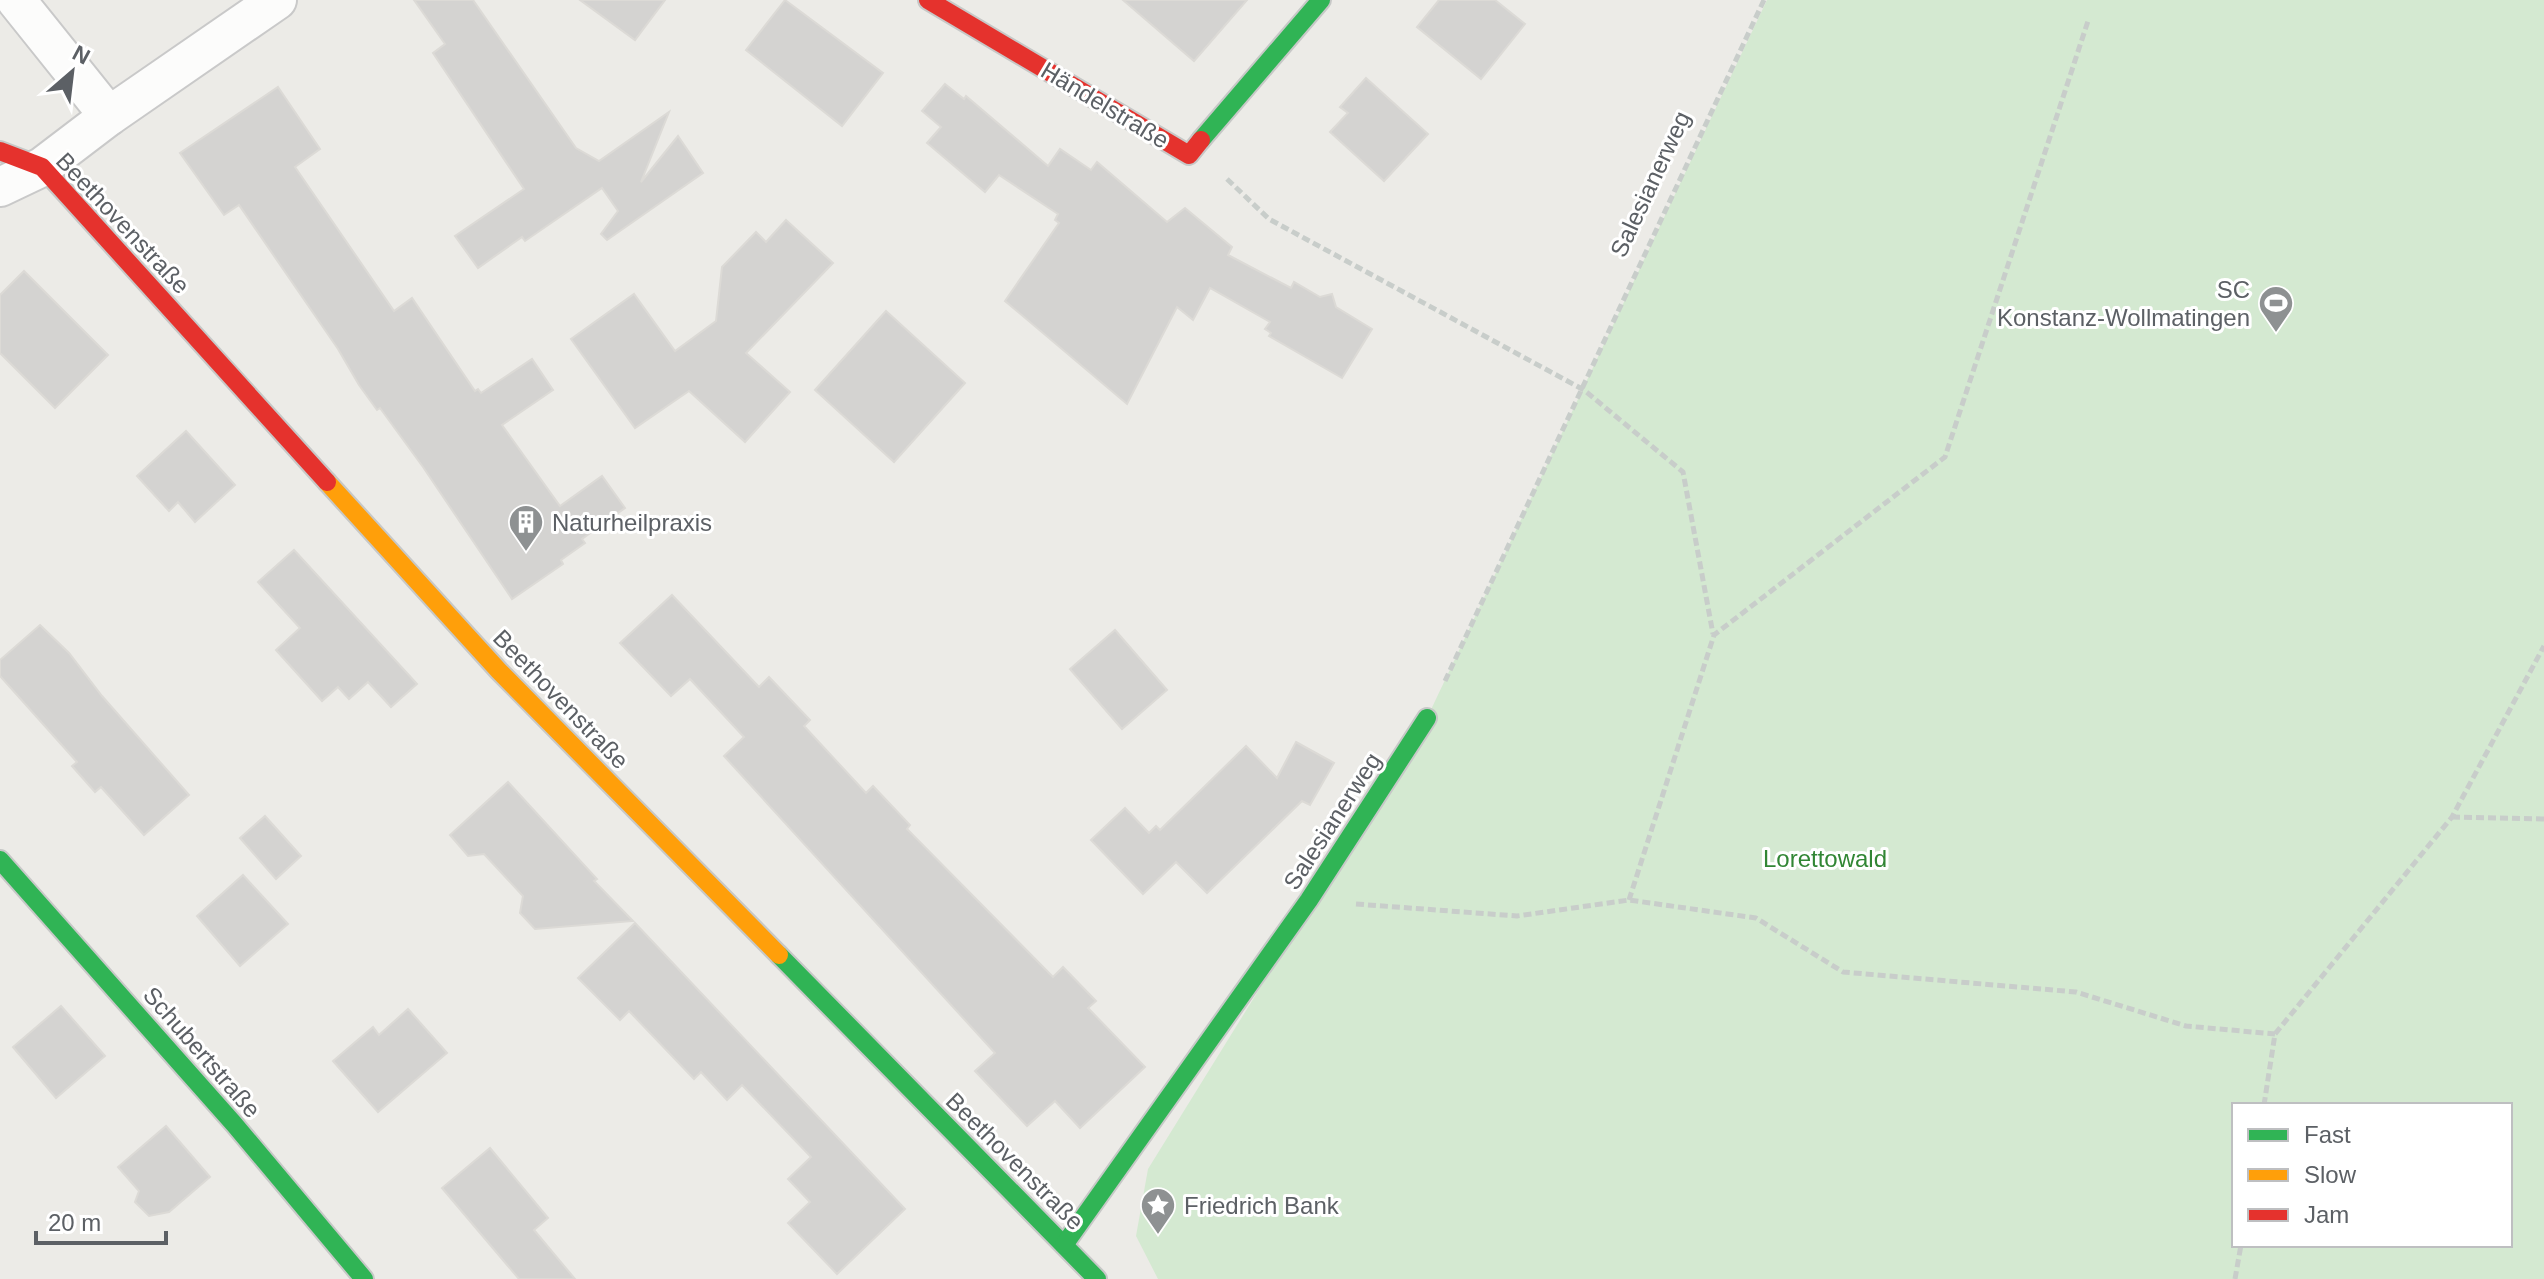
<svg xmlns="http://www.w3.org/2000/svg" width="2544" height="1279" font-family="Arial,sans-serif">
  <style>
    .green { fill: #d4e9d1; fill-rule: evenodd }
    .building { fill: #d4d3d1; stroke: #dcdad6; stroke-width: 2 }
    .lines { fill: none; stroke-linecap: round; stroke-linejoin: round }
    .street-casing { stroke: #c9c9c9; stroke-width: 42 }
    .fast-casing { stroke: #c7c8c7; stroke-width: 22 }
    .slow-casing { stroke: #c7c8c7; stroke-width: 22 }
    .jam-casing { stroke: #c7c8c7; stroke-width: 22 }
    .path { stroke: #c8cdca; stroke-width: 5; stroke-dasharray: 8 4; stroke-linecap: butt }
    .street { stroke: #fcfcfb; stroke-width: 38 }
    .fast { stroke: #30b455; stroke-width: 18 }
    .slow { stroke: #ff9f0a; stroke-width: 18 }
    .jam { stroke: #e5322d; stroke-width: 18 }
    .labels { text-anchor: middle; dominant-baseline: central; stroke-width: 6; stroke-linejoin: round; paint-order: stroke }
    .street-label { font-size: 24px; fill: #5c6065; stroke: #fff }
    .poi-label { font-size: 24px; fill: #5c6065; stroke: #fff; text-anchor: start }
    .park-label { font-size: 24px; fill: #318634; stroke: #fff }
  </style>
  <rect width="100%" height="100%" fill="#ecebe7"/>
  <!-- green -->
  <path class="green" d="M1767 0H2544V1279H1158L1136 1236 1148 1169 1427 718ZM2234 1105H2510V1245H2234Z"/>
  <!-- building -->
  <g class="building">
    <path d="M414 0H473L576 148 599 161 669 112 641 182 678 136 703 173 607 240 601 234 618 211 602 188 525 241 522 237 478 268 455 236 524 189 433 53 445 44Z"/>
    <path d="M580 0H665L635 40Z"/>
    <path d="M785 0 883 73 842 126 746 50Z"/>
    <path d="M1123 0H1247L1194 61Z"/>
    <path d="M1439 0H1495L1525 24 1481 79 1417 27Z"/>
    <path d="M1366 78 1428 134 1384 181 1330 132 1348 113 1340 107Z"/>
    <path d="M945 84 964 99 966 96 1048 166 1060 149 1091 170 1097 162 1167 222 1185 208 1232 247 1228 255 1291 288 1294 282 1320 297 1332 294 1336 307 1372 329 1342 378 1269 336 1271 333 1265 329 1270 322 1210 288 1193 320 1177 307 1127 404 1005 301 1059 223 1055 220 1058 214 999 175 985 192 927 143 941 127 922 111Z"/>
    <path d="M278 87 320 149 295 167 394 311 412 298 475 391 478 389 481 393 532 359 553 390 502 425 560 506 602 476 625 508 582 539 585 543 561 560 563 564 512 599 423 467 380 408 377 410 359 385 338 349 239 205 224 215 180 153Z"/>
    <path d="M786 220 833 263 746 353 790 392 745 442 689 391 635 428 571 339 634 294 675 351 716 321 722 267 756 232 766 242Z"/>
    <path d="M24 271 108 355 55 408 0 353V295Z"/>
    <path d="M886 311 965 383 894 462 815 390Z"/>
    <path d="M186 431 235 485 195 522 178 502 169 511 137 476Z"/>
    <path d="M294 550 417 684 391 707 368 682 349 699 338 687 322 701 276 650 300 628 258 582Z"/>
    <path d="M672 595 759 687 769 677 810 720 804 726 866 793 873 786 910 825 907 829 1053 977 1063 967 1096 1001 1088 1008 1145 1067 1080 1128 1055 1101 1027 1126 975 1071 995 1053 724 756 744 737 690 679 671 696 620 643Z"/>
    <path d="M40 625 69 653 102 696 189 795 144 835 101 787 95 792 72 766 77 762 0 676V660Z"/>
    <path d="M1115 630 1167 690 1122 729 1070 669Z"/>
    <path d="M1296 742 1334 763 1310 805 1302 801 1207 893 1176 862 1143 894 1091 840 1125 808 1149 833 1156 826 1160 830 1246 746 1277 778Z"/>
    <path d="M508 782 597 879 594 881 633 921 535 929 520 913 523 896 484 854 468 856 450 835Z"/>
    <path d="M265 816 301 856 276 879 240 838Z"/>
    <path d="M243 875 288 924 240 966 197 916Z"/>
    <path d="M635 923 905 1209 837 1274 788 1223 810 1202 788 1179 811 1157 742 1085 727 1100 701 1072 694 1079 629 1011 620 1020 578 978Z"/>
    <path d="M61 1006 105 1056 56 1098 13 1047Z"/>
    <path d="M408 1009 447 1053 378 1112 333 1061 373 1027 379 1035Z"/>
    <path d="M166 1126 210 1177 169 1212 149 1216 135 1202 139 1191 118 1167Z"/>
    <path d="M490 1148 548 1218 534 1230 575 1279H519L442 1188Z"/>
  </g>
  <g class="lines">
    <!-- street casing -->
    <g class="street-casing">
      <g id="street">
        <path d="M16 0 109 116"/>
        <path d="M0 187 42 167 109 116 277 0"/>
      </g>
    </g>
    <!-- fast casing -->
    <g class="fast-casing">
      <g id="fast">
        <path d="M1201 140 1321 0"/>
        <path d="M0 860 234 1124 364 1279"/>
        <path d="M779 955 1097 1279"/>
        <path d="M1064 1245 1309 900 1427 718"/>
      </g>
    </g>
    <!-- slow casing -->
    <g class="slow-casing">
      <path id="slow" d="M327 482 499 671 779 955"/>
    </g>
    <!-- jam casing -->
    <g class="jam-casing">
      <g id="jam">
        <path d="M928 0 1189 155 1201 140"/>
        <path d="M0 151 42 167 327 482"/>
      </g>
    </g>
    <!-- path -->
    <g class="path">
      <path d="M1227 179 1269 219 1584 390 1683 472 1713 634"/>
      <path d="M1445 681 1764 0"/>
      <path d="M2452 817 2544 819"/>
      <path d="M1629 900 1714 635 1945 457 2089 18"/>
      <path d="M1356 904 1517 916 1629 900 1756 918 1843 972 2076 992 2186 1026 2275 1034"/>
      <path d="M2264 1105 2275 1034 2452 817 2544 646"/>
      <path d="M2235 1279 2241 1245"/>
    </g>
    <!-- street -->
    <use href="#street" class="street"/>
    <!-- fast -->
    <use href="#fast" class="fast"/>
    <!-- slow -->
    <use href="#slow" class="slow"/>
    <!-- jam -->
    <use href="#jam" class="jam"/>
  </g>
  <!-- icons -->
  <defs>
    <g id="stadium-pin" transform="scale(1.8)"><path d="M0 17L-7.5 6A9.5 9.5 0 1 1 7.5 6Z" fill="#8e9192" stroke="#fff"/><path d="M0-5a6.5 5 0 1 0 0 10a6.5 5 0 1 0 0-10ZM-3.5-1.8h7v3.6h-7Z" fill="#fff"/></g>
    <g id="building-pin" transform="scale(1.8)"><path d="M0 17L-7.5 6A9.5 9.5 0 1 1 7.5 6Z" fill="#8e9192" stroke="#fff"/><path d="M-4-6H4V6H1V3H-1V6H-4ZM-2.5-4.3h1.7v1.8h-1.7ZM.8-4.3h1.7v1.8H.8ZM-2.5-1h1.7V.8h-1.7ZM.8-1h1.7V.8H.8Z" fill="#fff"/></g>
    <g id="sight-pin" transform="scale(1.8)"><path d="M0 17L-7.5 6A9.5 9.5 0 1 1 7.5 6Z" fill="#8e9192" stroke="#fff"/><path d="M0-6L1.8-2.2L6-1.7L2.9 1.2L3.7 5.4L0 3.3L-3.7 5.4L-2.9 1.2L-6-1.7L-1.8-2.2Z" fill="#fff"/></g>
  </defs>
  <g fill-rule="evenodd">
    <use href="#stadium-pin" x="2276" y="303"/>
    <use href="#building-pin" x="526" y="522"/>
    <use href="#sight-pin" x="1158" y="1205"/>
  </g>
  <g class="labels">
    <!-- street labels -->
    <g class="street-label">
      <text transform="translate(1105 105) rotate(31)">Händelstraße</text>
      <text transform="translate(1650 184) rotate(-65)">Salesianerweg</text>
      <text transform="translate(123 223) rotate(47)">Beethovenstraße</text>
      <text transform="translate(561 699) rotate(46)">Beethovenstraße</text>
      <text transform="translate(1332 821) rotate(-57)">Salesianerweg</text>
      <text transform="translate(202 1052) rotate(49)">Schubertstraße</text>
      <text transform="translate(1015 1161) rotate(45)">Beethovenstraße</text>
    </g>
    <!-- poi labels -->
    <g class="poi-label">
      <text x="2250" y="289" text-anchor="end">SC<tspan x="2250" dy="28">Konstanz-Wollmatingen</tspan></text>
      <text x="552" y="522">Naturheilpraxis</text>
      <text x="1184" y="1205">Friedrich Bank</text>
    </g>
    <!-- park labels -->
    <g class="park-label">
      <text x="1825" y="858">Lorettowald</text>
    </g>
  </g>
  <!-- legend -->
  <rect x="2232" y="1103" width="280" height="144" fill="#ffffff" stroke="#bebfc1" stroke-width="2"/>
  <rect x="2248" y="1129" width="40" height="12" fill="#30b455" stroke="#bebfc1" stroke-width="2"/>
  <text x="2304" y="1143" font-size="24" fill="#5c6065">Fast</text>
  <rect x="2248" y="1169" width="40" height="12" fill="#ff9f0a" stroke="#bebfc1" stroke-width="2"/>
  <text x="2304" y="1183" font-size="24" fill="#5c6065">Slow</text>
  <rect x="2248" y="1209" width="40" height="12" fill="#e5322d" stroke="#bebfc1" stroke-width="2"/>
  <text x="2304" y="1223" font-size="24" fill="#5c6065">Jam</text>
  <!-- north arrow -->
  <g transform="translate(72 72) rotate(28)" stroke="#ffffff" stroke-width="6" paint-order="stroke">
  <path d="M0-6L14 30L0 20L-14 30Z" fill="#5c6065"/>
  <text y="-12" font-size="22" font-weight="bold" text-anchor="middle" fill="#5c6065">N</text>
  </g>
  <!-- scale -->
  <path d="M36 1231v12h130v-12" fill="none" stroke="#5c6065" stroke-width="4"/>
  <text x="48" y="1231" font-size="24" fill="#5c6065" stroke="#ffffff" stroke-width="6" paint-order="stroke">20 m</text>
</svg>
